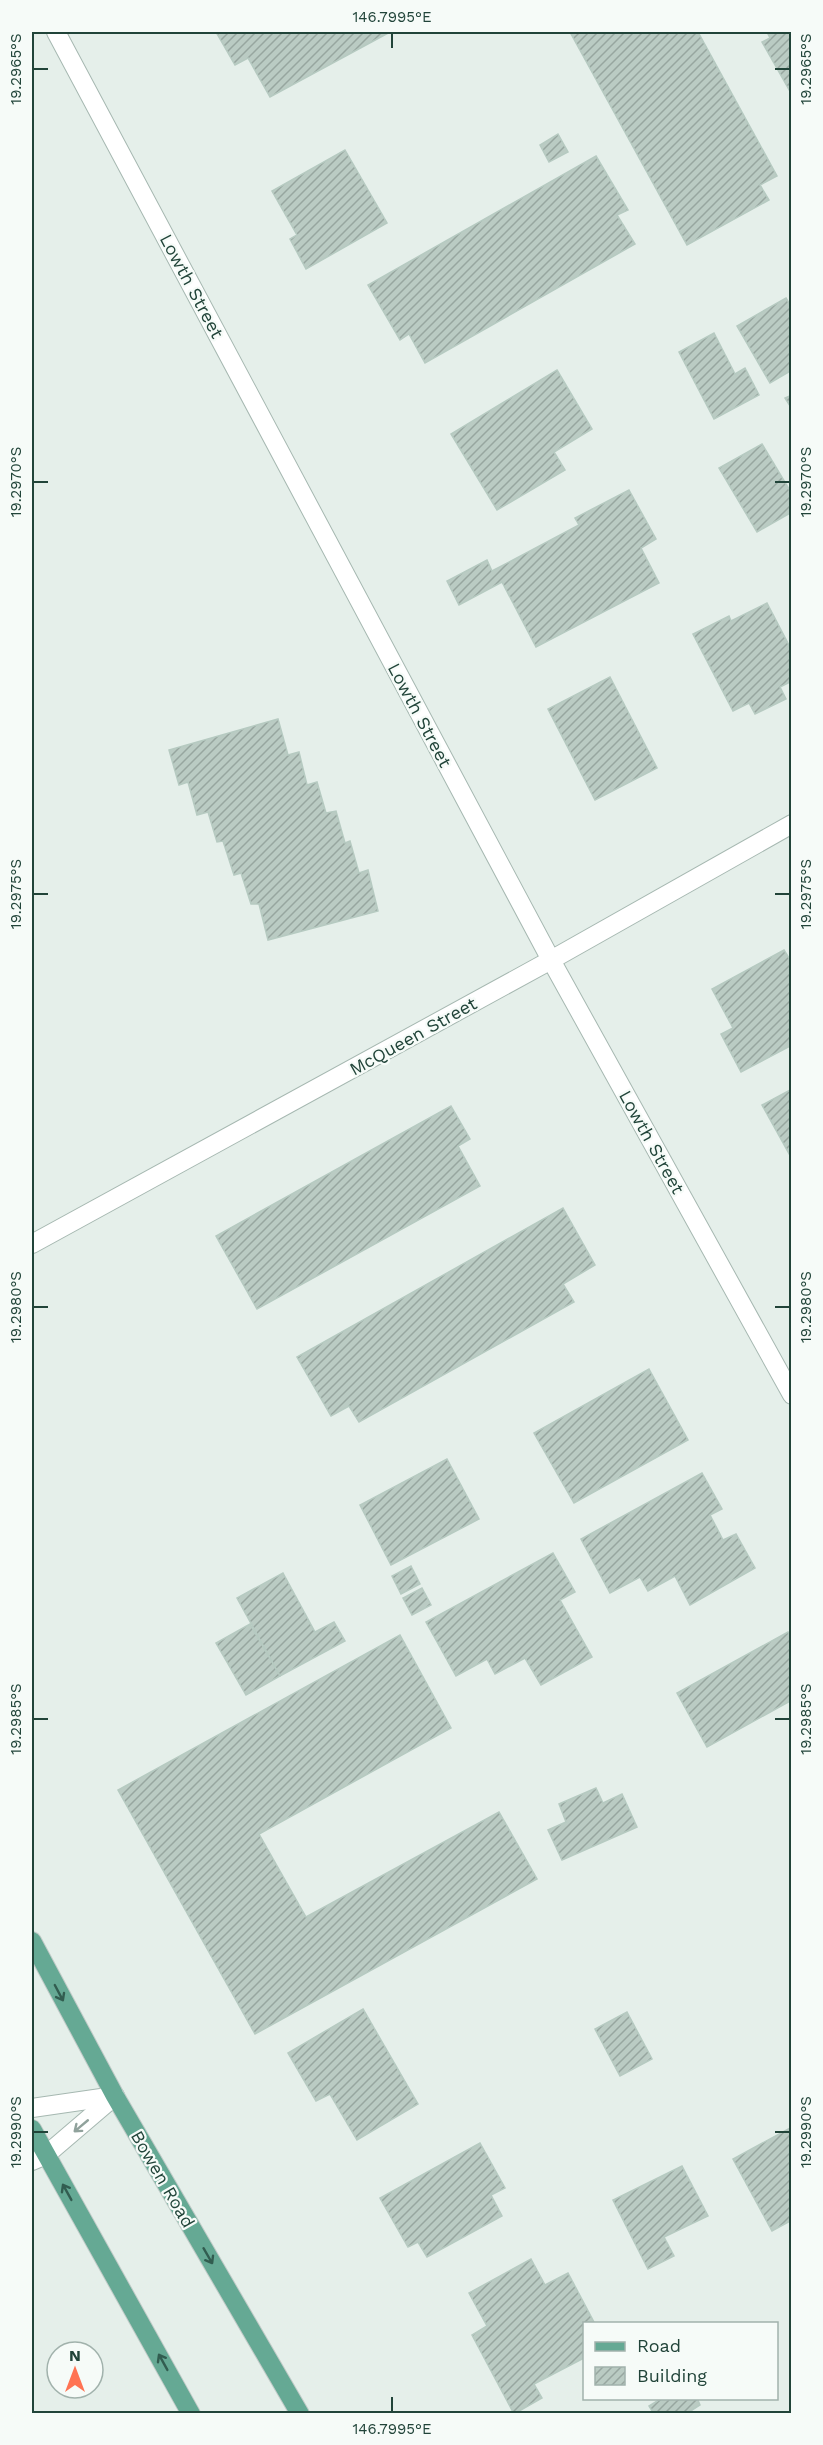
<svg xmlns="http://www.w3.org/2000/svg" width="823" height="2445" font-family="'Work Sans',sans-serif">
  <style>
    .building { fill: url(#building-hatch); stroke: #b6cac1; stroke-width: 1.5 }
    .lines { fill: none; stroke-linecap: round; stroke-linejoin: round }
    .minor-casing { stroke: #a6b8b1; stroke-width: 20 }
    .major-casing { stroke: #c1cbc8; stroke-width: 20 }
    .minor { stroke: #fff; stroke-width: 18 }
    .major { stroke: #65a994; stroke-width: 18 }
    .oneway { stroke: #325d50 }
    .oneway2 { stroke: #90a29c }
    .ticks { fill: none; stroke: #214439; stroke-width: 2 }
    .labels { text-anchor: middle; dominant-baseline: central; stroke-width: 4.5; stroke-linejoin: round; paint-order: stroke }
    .street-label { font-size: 18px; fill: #214439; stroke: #f6fbf8 }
    .neatline { fill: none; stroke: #214439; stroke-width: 2 }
    .ticks-label { font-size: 15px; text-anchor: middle; fill: #214439 }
  </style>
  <defs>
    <pattern id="building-hatch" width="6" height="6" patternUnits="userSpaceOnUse" patternTransform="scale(1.5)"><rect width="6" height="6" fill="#bacbc3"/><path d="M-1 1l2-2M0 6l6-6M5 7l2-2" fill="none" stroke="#97a69f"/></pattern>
  </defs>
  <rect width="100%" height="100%" fill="#e5efea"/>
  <!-- building -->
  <g class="building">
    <path d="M216 32H390L270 97 248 58 235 65Z"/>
    <path d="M570 32H698L777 176 760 185 769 200 687 245Z"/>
    <path d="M767 32H792V95L762 42 770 38Z"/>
    <path d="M558 134 568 152 549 162 540 145Z"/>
    <path d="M345 150 387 223 306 269 290 239 297 235 272 191Z"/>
    <path d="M596 156 628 210 617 215 635 244 425 363 409 334 400 340 368 285Z"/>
    <path d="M786 298 792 308V370L770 383 737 326Z"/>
    <path d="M714 333 735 374 745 368 759 395 714 419 679 352Z"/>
    <path d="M557 370 592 429 554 452 565 470 497 510 451 434Z"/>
    <path d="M792 395V409L785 398Z"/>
    <path d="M762 444 792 494V512L757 532 719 468Z"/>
    <path d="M629 490 656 539 641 548 659 583 536 647 502 582 459 605 447 581 487 560 492 571 579 525 575 518Z"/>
    <path d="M767 603 792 651V681L780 687 786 699 755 714 749 703 733 711 693 634 729 616 731 621Z"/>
    <path d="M610 677 657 768 595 800 548 709Z"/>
    <path d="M278 719 288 755 299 752 307 785 317 782 326 813 336 811 345 843 350 841 359 873 368 870 378 911 268 940 259 904H251L241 873 234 875 223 841 217 842 208 812 197 815 188 782 179 785 169 750Z"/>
    <path d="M784 950 792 963V1045L741 1072 721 1034 733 1028 712 989Z"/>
    <path d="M792 1089V1159L762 1105Z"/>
    <path d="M451 1106 470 1139 458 1146 480 1186 257 1309 216 1236Z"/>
    <path d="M563 1208 595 1265 563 1284 574 1302 359 1422 349 1406 331 1416 297 1357Z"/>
    <path d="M649 1369 688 1440 574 1503 534 1433Z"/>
    <path d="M447 1459 479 1519 391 1565 360 1505Z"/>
    <path d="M702 1473 722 1509 710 1515 723 1540 736 1534 755 1568 690 1605 675 1576 648 1591 640 1577 610 1593 581 1539Z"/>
    <path d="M553 1553 575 1592 560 1600 592 1657 541 1685 525 1658 495 1674 487 1659 456 1676 426 1622Z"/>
    <path d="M411 1566 420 1584 401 1594 392 1576Z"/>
    <path d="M283 1573 315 1632 334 1622 345 1641 280 1676 237 1598Z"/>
    <path d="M422 1588 431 1605 412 1615 403 1598Z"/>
    <path d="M250 1624 280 1676 246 1695 216 1643Z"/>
    <path d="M788 1632 792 1638V1700L707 1747 677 1693Z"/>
    <path d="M400 1635 451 1728 259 1834 306 1917 499 1812 537 1879 255 2034 118 1790Z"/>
    <path d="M596 1788 603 1803 622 1794 637 1827 562 1860 548 1830 566 1822 559 1804Z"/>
    <path d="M363 2009 418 2104 357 2140 330 2094 316 2101 288 2053Z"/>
    <path d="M627 2012 652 2059 620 2076 595 2029Z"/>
    <path d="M792 2127V2220L772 2231 733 2159Z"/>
    <path d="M480 2143 505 2188 491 2195 502 2216 427 2257 418 2242 408 2247 380 2198Z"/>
    <path d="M682 2166 708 2216 664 2237 674 2256 648 2269 613 2200Z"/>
    <path d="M531 2259 545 2285 568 2273 595 2324H584V2358L534 2384 542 2398 514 2414 472 2335 487 2326 469 2293Z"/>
    <path d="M662 2398H697L700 2405 686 2414H654L649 2406Z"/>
  </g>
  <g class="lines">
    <!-- minor casing -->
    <g class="minor-casing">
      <g id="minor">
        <path d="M56 32 551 960 792 1395"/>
        <path d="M32 1244 551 960 792 824"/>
        <path d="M32 2108 115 2096"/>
        <path d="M32 2161 46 2155 115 2096"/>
      </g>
    </g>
    <!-- major casing -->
    <g class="major-casing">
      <g id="major">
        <path d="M32 1941 115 2096 300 2414"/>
        <path d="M32 2129 191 2414"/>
      </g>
    </g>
    <!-- minor -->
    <use href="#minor" class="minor"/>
    <!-- major -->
    <use href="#major" class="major"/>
  </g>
  <!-- one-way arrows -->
  <defs><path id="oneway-shaft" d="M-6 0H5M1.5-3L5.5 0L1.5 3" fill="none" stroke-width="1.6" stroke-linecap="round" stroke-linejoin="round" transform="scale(1.5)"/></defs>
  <g class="oneway">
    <use href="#oneway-shaft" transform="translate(59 1993) rotate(62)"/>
    <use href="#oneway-shaft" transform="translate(67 2192) rotate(-119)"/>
    <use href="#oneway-shaft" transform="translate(208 2256) rotate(60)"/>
    <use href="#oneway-shaft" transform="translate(163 2362) rotate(-119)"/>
  </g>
  <use class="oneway2" href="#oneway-shaft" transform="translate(81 2126) rotate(140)"/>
  <!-- ticks -->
  <path class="ticks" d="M392 33V48M33 69H48M775 69H790M33 482H48M775 482H790M33 894H48M775 894H790M33 1307H48M775 1307H790M33 1719H48M775 1719H790M33 2132H48M775 2132H790M392 2397V2412"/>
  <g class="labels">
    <!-- street labels -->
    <g class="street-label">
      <text transform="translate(192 286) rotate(62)">Lowth Street</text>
      <text transform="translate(420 715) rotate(62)">Lowth Street</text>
      <text transform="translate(413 1036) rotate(-29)">McQueen Street</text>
      <text transform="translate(652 1142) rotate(61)">Lowth Street</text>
      <text transform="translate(163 2179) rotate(60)">Bowen Road</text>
    </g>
  </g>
  <!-- border -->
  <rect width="823" height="2445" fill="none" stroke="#f6fbf8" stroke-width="66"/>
  <!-- legend -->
  <rect x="583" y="2322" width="195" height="78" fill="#f6fbf8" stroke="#a1b2ac" stroke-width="1.5"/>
  <rect x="595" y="2342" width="30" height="9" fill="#65a994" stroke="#a1b2ac" stroke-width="1.5"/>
  <text x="637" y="2352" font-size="18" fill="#214439">Road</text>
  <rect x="595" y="2367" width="30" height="18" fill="url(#building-hatch)" stroke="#a1b2ac" stroke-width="1.5"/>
  <text x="637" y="2382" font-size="18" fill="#214439">Building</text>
  <!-- north arrow -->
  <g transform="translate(75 2370)"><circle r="28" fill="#f6fbf8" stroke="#a1b2ac" stroke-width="1.5"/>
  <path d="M0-4.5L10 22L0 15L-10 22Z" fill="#ff7353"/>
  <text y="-9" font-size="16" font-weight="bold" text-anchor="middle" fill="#214439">N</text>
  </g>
  <rect x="33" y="33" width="757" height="2379" class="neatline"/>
  <g class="ticks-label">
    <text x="392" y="22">146.7995°E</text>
    <text transform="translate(16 69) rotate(-90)" y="5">19.2965°S</text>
    <text transform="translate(806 69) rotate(-90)" y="5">19.2965°S</text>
    <text transform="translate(16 482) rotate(-90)" y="5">19.2970°S</text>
    <text transform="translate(806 482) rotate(-90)" y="5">19.2970°S</text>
    <text transform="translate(16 894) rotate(-90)" y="5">19.2975°S</text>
    <text transform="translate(806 894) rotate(-90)" y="5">19.2975°S</text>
    <text transform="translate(16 1307) rotate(-90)" y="5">19.2980°S</text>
    <text transform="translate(806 1307) rotate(-90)" y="5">19.2980°S</text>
    <text transform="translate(16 1719) rotate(-90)" y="5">19.2985°S</text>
    <text transform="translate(806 1719) rotate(-90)" y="5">19.2985°S</text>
    <text transform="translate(16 2132) rotate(-90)" y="5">19.2990°S</text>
    <text transform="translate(806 2132) rotate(-90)" y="5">19.2990°S</text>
    <text x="392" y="2434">146.7995°E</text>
  </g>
</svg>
